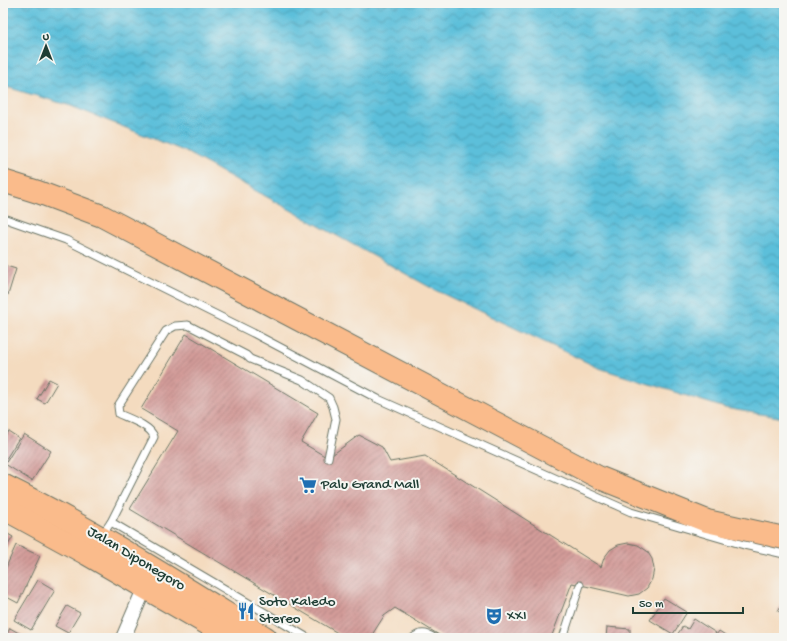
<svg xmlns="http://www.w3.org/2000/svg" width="787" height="641" font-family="'Gochi Hand',sans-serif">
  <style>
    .water { fill: url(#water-waves); stroke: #3e7e87 }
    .building { fill: url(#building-hatch) }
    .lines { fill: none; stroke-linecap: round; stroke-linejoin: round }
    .lane-casing { stroke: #6a7465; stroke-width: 9 }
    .street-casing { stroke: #6a7465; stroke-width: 16 }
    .primary-casing { stroke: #6a7465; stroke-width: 24 }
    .highway-casing { stroke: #6a7465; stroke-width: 24 }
    .lane { stroke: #fff; stroke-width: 7 }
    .street { stroke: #fff; stroke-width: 14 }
    .primary { stroke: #fabb8b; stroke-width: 22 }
    .highway { stroke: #fabb8b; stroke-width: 22 }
    .labels { text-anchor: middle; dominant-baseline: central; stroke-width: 4; stroke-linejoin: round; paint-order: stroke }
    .poi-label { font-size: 15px; fill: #1f3d34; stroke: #f6f6f2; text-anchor: start }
    .street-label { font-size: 15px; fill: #1f3d34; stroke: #f6f6f2 }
  </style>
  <defs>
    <pattern id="water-waves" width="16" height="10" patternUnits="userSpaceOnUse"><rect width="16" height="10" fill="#5cbfda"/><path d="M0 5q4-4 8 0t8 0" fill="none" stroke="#4b9cb2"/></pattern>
    <pattern id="building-hatch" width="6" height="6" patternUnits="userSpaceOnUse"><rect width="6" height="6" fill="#d39b99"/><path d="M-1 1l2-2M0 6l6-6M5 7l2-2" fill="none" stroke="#ab807e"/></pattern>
  </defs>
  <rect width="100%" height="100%" fill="#f6f6f2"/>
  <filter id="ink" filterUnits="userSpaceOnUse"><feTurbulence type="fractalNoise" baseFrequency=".025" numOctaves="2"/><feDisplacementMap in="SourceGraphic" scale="8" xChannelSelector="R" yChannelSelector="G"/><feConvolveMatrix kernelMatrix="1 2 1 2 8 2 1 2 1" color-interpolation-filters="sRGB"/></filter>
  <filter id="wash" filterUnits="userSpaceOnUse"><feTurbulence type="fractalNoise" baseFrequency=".012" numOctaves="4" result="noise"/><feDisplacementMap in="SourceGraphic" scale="16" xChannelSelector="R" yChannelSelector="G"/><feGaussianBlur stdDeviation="0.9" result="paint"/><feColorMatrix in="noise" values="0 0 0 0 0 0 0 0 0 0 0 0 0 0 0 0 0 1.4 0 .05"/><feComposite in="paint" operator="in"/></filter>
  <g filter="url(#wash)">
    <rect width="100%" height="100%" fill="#f4dbbf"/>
    <!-- water -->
    <path class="water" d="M3 3H784V418L725 408 599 368 435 290 184 151 71 106 3 86Z"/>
    <g id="blocks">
      <!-- building -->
      <g class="building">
        <path d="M3 265 16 269 8 295 3 293Z"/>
        <path d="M186 334 318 413 301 442 328 458 359 435 382 447 390 462 425 456 601 567 604 558 610 550 618 545 628 543 638 545 647 551 652 559 654 569 652 579 647 588 639 594 629 596 572 583 551 638H444L395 608 384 616 370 638H346L130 509 178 431 141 409Z"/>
        <path d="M49 379 57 383 45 403 37 399Z"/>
        <path d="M8 431 19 438 4 462 3 461V439Z"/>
        <path d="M24 434 51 451 32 481 5 464Z"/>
        <path d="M3 531 13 537 3 553Z"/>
        <path d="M16 545 40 556 18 603 3 595V574Z"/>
        <path d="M38 580 55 590 31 630 14 620Z"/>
        <path d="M664 598 687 612 673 634 650 620Z"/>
        <path d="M784 600V614L778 611Z"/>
        <path d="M67 606 80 613 68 633 55 626Z"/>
        <path d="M694 619 716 633 712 638H675L683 626 688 629Z"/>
        <path d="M607 627 630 629V638H606Z"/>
        <path d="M10 628 24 636 23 638H5Z"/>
        <path d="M719 631 730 638H714Z"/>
      </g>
    </g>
  </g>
  <g filter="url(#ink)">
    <use href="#blocks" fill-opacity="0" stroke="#6a7465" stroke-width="1"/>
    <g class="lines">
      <!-- lane casing -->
      <g class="lane-casing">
        <g id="lane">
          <path d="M3 218 66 240 253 333 378 399 631 512 744 545 784 554"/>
          <path d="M111 522 308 638"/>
          <path d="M102 535 111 522 154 437C151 426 130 419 119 414L118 406 166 331 175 326 188 325 246 355 250 359 302 380 329 398 333 407 336 419 328 458"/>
          <path d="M413 638C420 632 427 633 434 638"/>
          <path d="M563 638 580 585"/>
        </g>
      </g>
      <!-- street casing -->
      <g class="street-casing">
        <path id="street" d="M123 638 145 587"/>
      </g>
      <!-- primary casing -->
      <g class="primary-casing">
        <path id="primary" d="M3 181 38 192 102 216 600 478 707 521 784 538"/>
      </g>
      <!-- highway casing -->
      <g class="highway-casing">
        <g id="highway">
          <path d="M3 485C94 530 180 585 266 638"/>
          <path d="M3 508 87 554 232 638"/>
        </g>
      </g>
      <!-- lane -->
      <use href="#lane" class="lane"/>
      <!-- street -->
      <use href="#street" class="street"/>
      <!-- primary -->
      <use href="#primary" class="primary"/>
      <!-- highway -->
      <use href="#highway" class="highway"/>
    </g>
  </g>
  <!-- icons -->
  <defs>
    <g id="supermarket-bare" transform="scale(1.38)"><path d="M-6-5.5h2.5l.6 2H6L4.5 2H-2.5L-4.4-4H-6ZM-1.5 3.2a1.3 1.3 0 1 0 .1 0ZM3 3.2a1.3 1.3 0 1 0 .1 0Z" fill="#1f6fb2" stroke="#f6f6f2" stroke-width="2.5" paint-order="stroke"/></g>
    <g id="restaurant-bare" transform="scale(1.38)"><path d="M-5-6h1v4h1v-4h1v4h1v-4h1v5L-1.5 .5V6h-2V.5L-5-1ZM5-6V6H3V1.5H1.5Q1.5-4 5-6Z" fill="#1f6fb2" stroke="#f6f6f2" stroke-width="2.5" paint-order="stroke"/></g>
    <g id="theatre-bare" transform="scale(1.38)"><path d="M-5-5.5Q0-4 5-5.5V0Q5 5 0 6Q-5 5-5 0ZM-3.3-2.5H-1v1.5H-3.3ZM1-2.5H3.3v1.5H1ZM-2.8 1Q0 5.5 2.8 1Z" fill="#1f6fb2" stroke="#f6f6f2" stroke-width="2.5" paint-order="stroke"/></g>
  </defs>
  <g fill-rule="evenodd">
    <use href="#supermarket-bare" x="308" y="485"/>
    <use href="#restaurant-bare" x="246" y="611"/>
    <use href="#theatre-bare" x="494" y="616"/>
  </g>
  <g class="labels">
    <!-- poi labels -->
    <g class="poi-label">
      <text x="321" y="485">Palu Grand Mall</text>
      <text x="259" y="602">Soto Kaledo<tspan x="259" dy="17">Stereo</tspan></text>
      <text x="507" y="616">XXI</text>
    </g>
    <!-- street labels -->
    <g class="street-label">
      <text transform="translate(136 559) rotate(31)">Jalan Diponegoro</text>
    </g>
  </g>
  <!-- margin -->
  <rect width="787" height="641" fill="none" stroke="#f6f6f2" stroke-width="16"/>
  <!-- north arrow -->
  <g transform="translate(46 46)" stroke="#f6f6f2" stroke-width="3" paint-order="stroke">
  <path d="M0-3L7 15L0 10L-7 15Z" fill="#1f3d34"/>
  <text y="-6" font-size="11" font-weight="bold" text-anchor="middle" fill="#1f3d34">U</text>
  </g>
  <!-- scale -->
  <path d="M633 607v6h110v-6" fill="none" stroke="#1f3d34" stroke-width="2"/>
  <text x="639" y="607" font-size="12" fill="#1f3d34" stroke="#f6f6f2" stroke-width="3" paint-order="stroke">50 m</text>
</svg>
